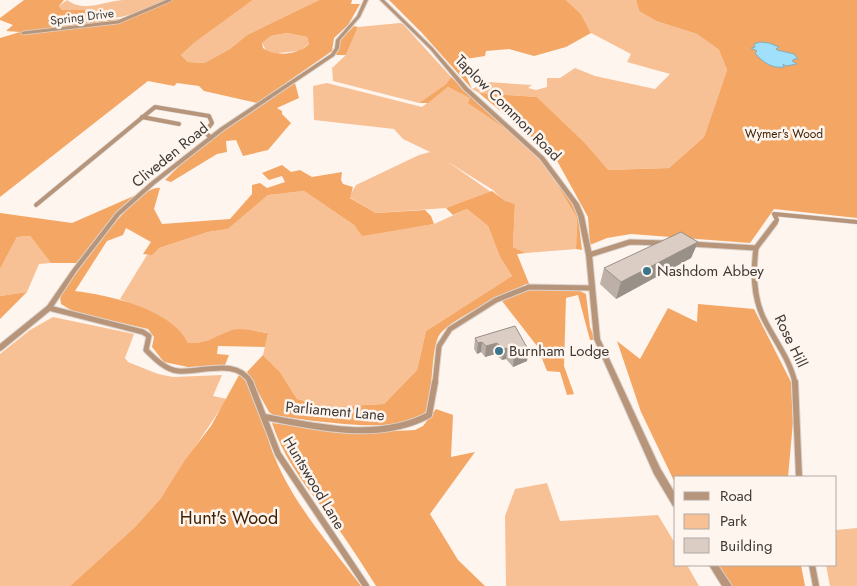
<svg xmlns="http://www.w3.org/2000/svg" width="857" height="586" font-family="Jost,sans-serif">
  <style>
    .green { fill: #f8c195 }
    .forest { fill: #f4a664; fill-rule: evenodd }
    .water { fill: #a0e0fb; stroke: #83aec0 }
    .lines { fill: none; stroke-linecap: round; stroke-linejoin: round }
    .minor-far3-casing { stroke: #dbd3ce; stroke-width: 4.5 }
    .minor-far2-casing { stroke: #dbd3ce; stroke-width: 5 }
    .minor-far1-casing { stroke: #dbd3ce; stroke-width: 7 }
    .minor-casing { stroke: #dbd3ce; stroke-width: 8 }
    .tertiary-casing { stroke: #dbd3ce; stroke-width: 2 }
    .minor-far3 { stroke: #b7957a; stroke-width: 3 }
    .minor-far2 { stroke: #b7957a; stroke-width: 4 }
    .minor-far1 { stroke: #b7957a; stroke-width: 5 }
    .minor { stroke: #b7957a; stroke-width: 6 }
    .tertiary { fill: #b7957a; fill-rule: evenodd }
    .wall { fill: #bcb0a8 }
    .shaded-wall { fill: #999088 }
    .building { fill: #dbcdc3; stroke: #999088 }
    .poi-dot { fill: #3a758d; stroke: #fef5ef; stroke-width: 2 }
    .labels { text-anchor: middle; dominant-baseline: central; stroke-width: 5; stroke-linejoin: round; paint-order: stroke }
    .far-street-label { font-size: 12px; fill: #3e3935; stroke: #fef5ef }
    .far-park-label { font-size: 12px; fill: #422306; stroke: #fef5ef }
    .street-label { font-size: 15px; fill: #3e3935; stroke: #fef5ef }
    .poi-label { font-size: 15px; fill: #3e3935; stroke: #fef5ef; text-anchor: start }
    .near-park-label { font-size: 18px; fill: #422306; stroke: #fef5ef }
  </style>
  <rect width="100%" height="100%" fill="#fef5ef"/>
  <!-- green -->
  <g class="green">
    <path d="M67 0C85 13 104 1 123 0 137 0 150 0 163 0 134 18 111 19 78 22L94 10H62L59 6Z"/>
    <path d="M253 0H319L247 35 230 49 204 63 188 62 181 55 194 43Z"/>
    <path d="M566 0H636L639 11 656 21 697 34 719 50 727 70 704 137 669 168 607 170 584 142 537 97 479 93 472 89 487 82 532 85 528 88 536 90 547 87V78H560L575 68 595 76 655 89 670 74 627 62 631 54 591 33 581 14Z"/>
    <path d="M400 23 403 24 451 77 446 84 419 103 333 81 332 68 346 55 358 27Z"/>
    <path d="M287 33 307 37 309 44 299 51 279 53 271 64 260 63 268 53H272L268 51 259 61 248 60 257 50H266L262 43 271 36Z"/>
    <path d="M327 83 422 107 448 87 471 98 469 103 512 133 545 164 577 218 576 249 526 253 513 247 515 204 505 202 493 190 448 162 491 192 446 208 376 213 349 197 356 185 419 155 430 152 403 139 394 129 314 120 313 86Z"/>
    <path d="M304 191 354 225 362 235 434 224 467 209 488 226 500 257 512 276 426 331 417 370 384 404 330 407 297 399 280 372 263 355 268 333C258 332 241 327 232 331 215 337 207 344 188 343L166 320 120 299 147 255 159 248 208 232 228 229 268 195Z"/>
    <path d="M30 236 51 263 39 264 27 292 0 296V269L17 237Z"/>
    <path d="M53 317 134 334 125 358 128 362 158 374 173 377 222 375 213 396 227 399 161 498 135 527 70 586H0V354L30 330Z"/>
    <path d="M547 483 560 521 658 515 676 545V565H687L699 586H506L505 516 515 489Z"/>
    <path d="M857 528V586H830L826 565H836V530Z"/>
  </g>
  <!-- forest -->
  <g class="forest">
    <path d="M24 0H64L59 6 62 10H95L80 22 122 19 150 8 163 0H253L194 43 181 55 188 62 204 63 230 49 247 35 319 0H352L351 4H360L348 25 334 38 332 51 257 103 204 91 199 86 177 83 174 86 148 81 0 197V38L20 32 6 31 13 25 0 20V18ZM287 33 307 37 309 44C298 55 275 57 263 48L262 43 271 36Z"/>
    <path d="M389 0H566L581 14 591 33 566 47 534 56 509 49 486 51 485 56 459 60 472 89 422 33Z"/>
    <path d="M636 0H857V218L774 209 750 243 631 234 607 238 590 245 588 217 555 157 479 93 537 97 584 142 608 170 669 168 704 137 727 70 719 50 697 34 656 21 639 11Z"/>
    <path d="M354 26 358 27 346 55H334L342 38Z"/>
    <path d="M451 77 544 162 569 197 578 216 582 250 576 249 577 218 545 164 512 133 468 103 470 98 448 87 428 103H419L446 84Z"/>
    <path d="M295 83 299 98 277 108 282 111V114L291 123 268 150 243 156 236 140 226 141 227 152 217 154 171 182 165 180 212 134Z"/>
    <path d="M282 165 291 172 300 170 312 177 342 172 341 180 343 184 353 187 350 198 376 213 425 210 431 216 434 224 362 236 354 225 304 191 268 195 228 229 208 232 159 248 152 255 143 254 151 242 126 228 123 235 107 241 75 291C108 295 172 309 188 343 208 344 215 336 232 330 242 327 258 332 268 333L265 347 218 346 217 354 229 355 225 365 188 367 164 362 152 347 154 337 148 329 74 312 61 304 60 296C74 277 137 183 160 188L154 209 162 224 230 219 252 194V185L260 183 267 188 285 182 282 176 269 180 262 173Z"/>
    <path d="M492 191 505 201 515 204 513 247 526 253 517 254 530 286 526 284C505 295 453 317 440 334 431 345 433 393 427 409 416 439 300 419 273 415L269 412 247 372 263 355 280 372 297 399 330 407 384 404 417 370 426 331 512 276 500 257 488 226 467 209 453 215 446 208Z"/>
    <path d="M136 195 114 215 77 263H51L30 236 17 237 0 269V213L72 223Z"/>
    <path d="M576 289 586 294 590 327 595 340H590L578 295 566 298 564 366 574 394 567 395 560 372 547 371 537 346 502 301 528 290Z"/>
    <path d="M27 292 0 319V296Z"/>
    <path d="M698 304 754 309 791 382 793 422 788 477H676V485L641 412 617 341 640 359 668 308 697 322Z"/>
    <path d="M239 375C260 389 265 436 275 458 294 505 331 546 361 586H70L135 527 161 498 185 460 211 426Z"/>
    <path d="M436 409 453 415 451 457 475 452 430 514 458 560 485 586H376C365 569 354 551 342 534 316 498 286 466 272 423L353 433 415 430 423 426Z"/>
    <path d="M714 565H801L805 586H724Z"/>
  </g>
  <!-- water -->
  <path class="water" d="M760 42 769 43 779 47 776 49 777 50 794 54 798 59H794L792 61 797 64 786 66 783 64 784 67C773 69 762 62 755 53L757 51 751 48 755 47 754 44Z"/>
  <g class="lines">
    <!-- minor-far3 casing -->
    <g class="minor-far3-casing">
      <path id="minor-far3" d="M23 33 118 22 170 0"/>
    </g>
    <!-- minor-far2 casing -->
    <g class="minor-far2-casing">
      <g id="minor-far2">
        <path d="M142 117 179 124"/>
        <path d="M36 205 155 107 209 116 212 123 205 132 211 138"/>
        <path d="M774 224 777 220 774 214 857 222"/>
      </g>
    </g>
    <!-- minor-far1 casing -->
    <g class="minor-far1-casing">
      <g id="minor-far1">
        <path d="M691 244 756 248 775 223"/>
        <path d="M756 248C753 272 753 295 763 317 774 340 790 359 795 383"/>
        <path d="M589 255 630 242 663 243"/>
        <path d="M49 308 143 332 149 336 146 350C155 359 166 370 178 371 202 373 237 357 251 383"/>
        <path d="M435 383 439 346 450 329 496 300 529 287 591 288"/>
      </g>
    </g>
    <!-- minor casing -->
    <g class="minor-casing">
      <g id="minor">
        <path d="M250 382 278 454 366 586"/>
        <path d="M795 382 799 477"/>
        <path d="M265 417C318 427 379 442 429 415L435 382"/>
        <path d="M812 565 816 586"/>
      </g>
    </g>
    <!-- tertiary casing -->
    <g class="tertiary-casing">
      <g id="tertiary">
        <path d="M364 0H368L360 17 340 40 339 48 334 56 224 130 155 184 120 215 76 272 51 310 2 350 0 351V344L47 306 72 270 116 213 151 182 220 128 331 54 335 48 336 40 357 16Z"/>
        <path d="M380 0H384L432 47 468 88 544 157 579 204 584 216 592 255 600 339 660 468 676 495V507L673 506 654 474 594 339 586 255 578 216 573 204 540 159 464 90 430 49Z"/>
        <path d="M709 565H718L732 586H722Z"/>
      </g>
    </g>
    <!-- minor-far3 -->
    <use href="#minor-far3" class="minor-far3"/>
    <!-- minor-far2 -->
    <use href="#minor-far2" class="minor-far2"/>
    <!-- minor-far1 -->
    <use href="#minor-far1" class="minor-far1"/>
    <!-- minor -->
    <use href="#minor" class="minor"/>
    <!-- tertiary -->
    <use href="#tertiary" class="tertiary"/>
  </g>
  <!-- wall -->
  <g class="wall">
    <path d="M698 242 691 258 616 299 600 284 604 268Z"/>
    <path d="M515 326 527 361 513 367 506 359 502 360 495 354 485 357 481 352 477 354 474 349 475 338Z"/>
  </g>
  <!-- shaded-wall -->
  <g class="shaded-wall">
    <path d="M698 242 691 258 616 299 621 282Z"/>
    <path d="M482 342 481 352 477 354 478 343Z"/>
    <path d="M497 343 495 354 485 357 486 346Z"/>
    <path d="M507 348 506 359 502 360 503 349Z"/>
    <path d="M529 351 527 361 513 367 514 356Z"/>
  </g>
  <!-- building -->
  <g class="building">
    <path d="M681 232 698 242 621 282 604 268Z"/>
    <path d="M515 326 529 351 514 356 507 348 503 349 497 343 486 346 482 342 478 343 475 338Z"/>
  </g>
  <!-- markers -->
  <g class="poi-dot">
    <circle cx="647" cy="271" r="5"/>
    <circle cx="499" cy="351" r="5"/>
  </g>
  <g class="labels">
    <!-- far-street labels -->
    <g class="far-street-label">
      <text transform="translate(82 17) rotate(-7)">Spring Drive</text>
    </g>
    <!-- far-park labels -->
    <g class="far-park-label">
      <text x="784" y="134">Wymer's Wood</text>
    </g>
    <!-- street labels -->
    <g class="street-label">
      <text transform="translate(508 108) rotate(45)">Taplow Common Road</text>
      <text transform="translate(170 155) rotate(-39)">Cliveden Road</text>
      <text transform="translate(791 341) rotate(64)">Rose Hill</text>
      <text transform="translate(335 411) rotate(5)">Parliament Lane</text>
      <text transform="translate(314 483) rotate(59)">Huntswood Lane</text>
    </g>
    <!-- poi labels -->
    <g class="poi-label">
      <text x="657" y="271">Nashdom Abbey</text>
      <text x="509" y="351">Burnham Lodge</text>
    </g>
    <!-- near-park labels -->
    <g class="near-park-label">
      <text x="229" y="518">Hunt's Wood</text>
    </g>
  </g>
  <!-- legend -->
  <rect x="674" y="476" width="162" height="90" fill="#fef5ef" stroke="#b1aaa5"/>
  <rect x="684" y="492" width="25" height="8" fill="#b7957a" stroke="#b1aaa5"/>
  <text x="720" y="501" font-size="15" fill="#3e3935">Road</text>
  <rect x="684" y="514" width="25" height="15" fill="#f8c195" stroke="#b1aaa5"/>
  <text x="720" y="526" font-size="15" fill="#3e3935">Park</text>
  <rect x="684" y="538" width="25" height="15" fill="#dbcdc3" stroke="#b1aaa5"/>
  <text x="720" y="551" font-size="15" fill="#3e3935">Building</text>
</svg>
